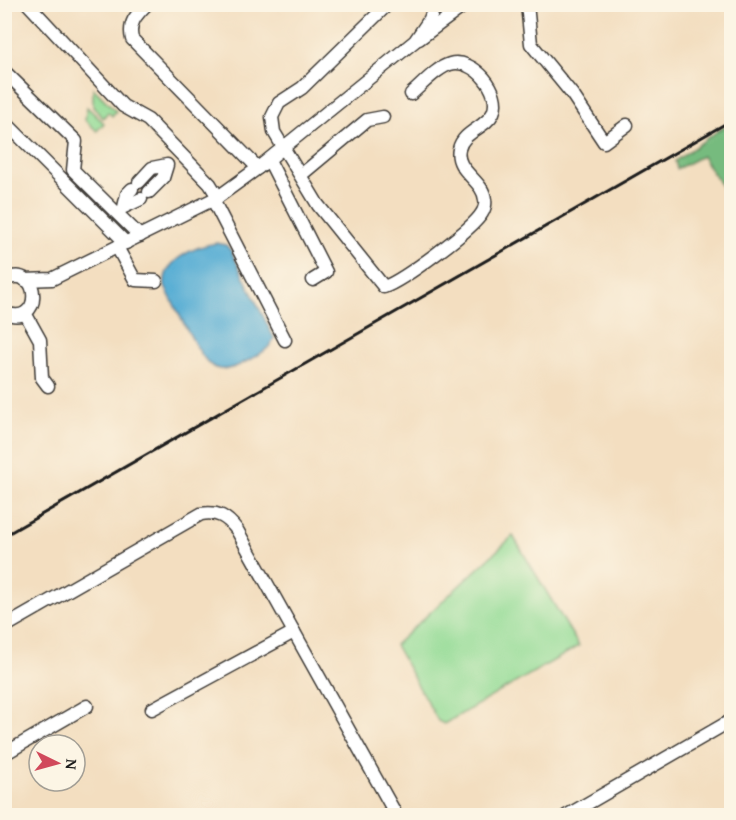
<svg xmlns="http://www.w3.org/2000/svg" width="736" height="820" font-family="'Gentium Book Plus',serif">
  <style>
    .green { fill: #93db95; stroke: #587c58; stroke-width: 1.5 }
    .forest { fill: #76bb7e; stroke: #496c4d; stroke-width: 1.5 }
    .water { fill: #58aed4; stroke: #3a6578; stroke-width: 1.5 }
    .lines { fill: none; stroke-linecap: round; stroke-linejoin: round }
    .minor-tunnel { stroke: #c8b79f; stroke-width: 12; stroke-dasharray: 12 6; stroke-linecap: butt }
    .minor-casing { stroke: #3c3935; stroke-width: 15 }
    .minor { stroke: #fff; stroke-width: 12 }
    .rail { stroke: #1c1c1c; stroke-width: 3 }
  </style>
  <rect width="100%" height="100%" fill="#fcf5e5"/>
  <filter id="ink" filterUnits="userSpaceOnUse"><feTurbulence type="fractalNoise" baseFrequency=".0167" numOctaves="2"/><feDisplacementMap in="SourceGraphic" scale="12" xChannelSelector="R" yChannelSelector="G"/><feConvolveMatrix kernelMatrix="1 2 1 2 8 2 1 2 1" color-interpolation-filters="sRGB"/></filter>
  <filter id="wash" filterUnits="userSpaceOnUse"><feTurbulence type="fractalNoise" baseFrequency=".008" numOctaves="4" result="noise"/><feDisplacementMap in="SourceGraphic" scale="24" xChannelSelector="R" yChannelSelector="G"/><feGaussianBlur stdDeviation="1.35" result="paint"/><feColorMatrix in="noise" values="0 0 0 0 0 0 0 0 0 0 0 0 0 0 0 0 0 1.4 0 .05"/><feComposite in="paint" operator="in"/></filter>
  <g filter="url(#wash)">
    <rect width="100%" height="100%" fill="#f3dec0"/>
    <!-- green -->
    <g class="green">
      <path d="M93 88 116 111 112 116 108 112 103 118 93 107Z"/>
      <path d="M87 107 104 123 97 131 85 120Z"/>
      <path d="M513 536 579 646 444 724 438 721 395 645Z"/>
    </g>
    <!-- forest -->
    <path class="forest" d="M731 124V201L702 156 677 169 675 161 719 130Z"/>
    <!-- water -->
    <path class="water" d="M217 243 226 245 231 251 274 338C270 350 258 355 247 361 237 367 223 373 212 366 199 358 174 303 165 287 161 261 195 246 217 243Z"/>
  </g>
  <g filter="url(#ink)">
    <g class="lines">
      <!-- minor-tunnel -->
      <path class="minor-tunnel" d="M137 194 144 187"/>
      <!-- minor casing -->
      <g class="minor-casing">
        <g id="minor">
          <path d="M28 4 123 106 148 120 210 184 218 197"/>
          <path d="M147 4C136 15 128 23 132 39L258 168"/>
          <path d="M388 4 302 88 279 103 272 117 274 132 318 205 384 287C402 281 473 229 482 213 484 210 486 204 485 200 484 180 454 171 459 149 463 131 486 128 493 113 503 92 473 57 450 64 436 68 422 85 411 94"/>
          <path d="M527 4 531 44 572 94 604 142 627 125"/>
          <path d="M419 39 465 5"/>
          <path d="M4 71 76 141 73 170 140 236"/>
          <path d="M4 121 126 243"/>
          <path d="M269 160 326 272 313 280"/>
          <path d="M301 175 367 120 383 117"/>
          <path d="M139 182 152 168 167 165 163 178 149 192"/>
          <path d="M132 189 127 194 124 207 141 199"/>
          <path d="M213 200 285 340"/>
          <path d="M117 247 135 280 156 281"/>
          <path d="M4 280C43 261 43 331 4 312"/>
          <path d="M25 280 52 279 218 197 258 168 415 41 430 19 435 4"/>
          <path d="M25 313 40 340 42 378 48 386"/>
          <path d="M4 627 201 514C218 511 227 517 237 530L394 811 386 816"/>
          <path d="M152 709 294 632"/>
          <path d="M4 754 87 706"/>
          <path d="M566 816 732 720"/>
        </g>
      </g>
      <!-- minor -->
      <use href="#minor" class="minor"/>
      <!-- rail -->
      <path class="rail" d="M4 536 732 120"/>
    </g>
  </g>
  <!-- margin -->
  <rect width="736" height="820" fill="none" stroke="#fcf5e5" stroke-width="24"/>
  <!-- north arrow -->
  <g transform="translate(57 763) rotate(95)"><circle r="28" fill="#fcf5e5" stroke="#a29e95" stroke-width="1.5"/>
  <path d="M0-4.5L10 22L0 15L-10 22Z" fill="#d1495b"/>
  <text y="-9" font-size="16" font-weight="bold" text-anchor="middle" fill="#1c1c1c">N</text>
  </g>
</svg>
